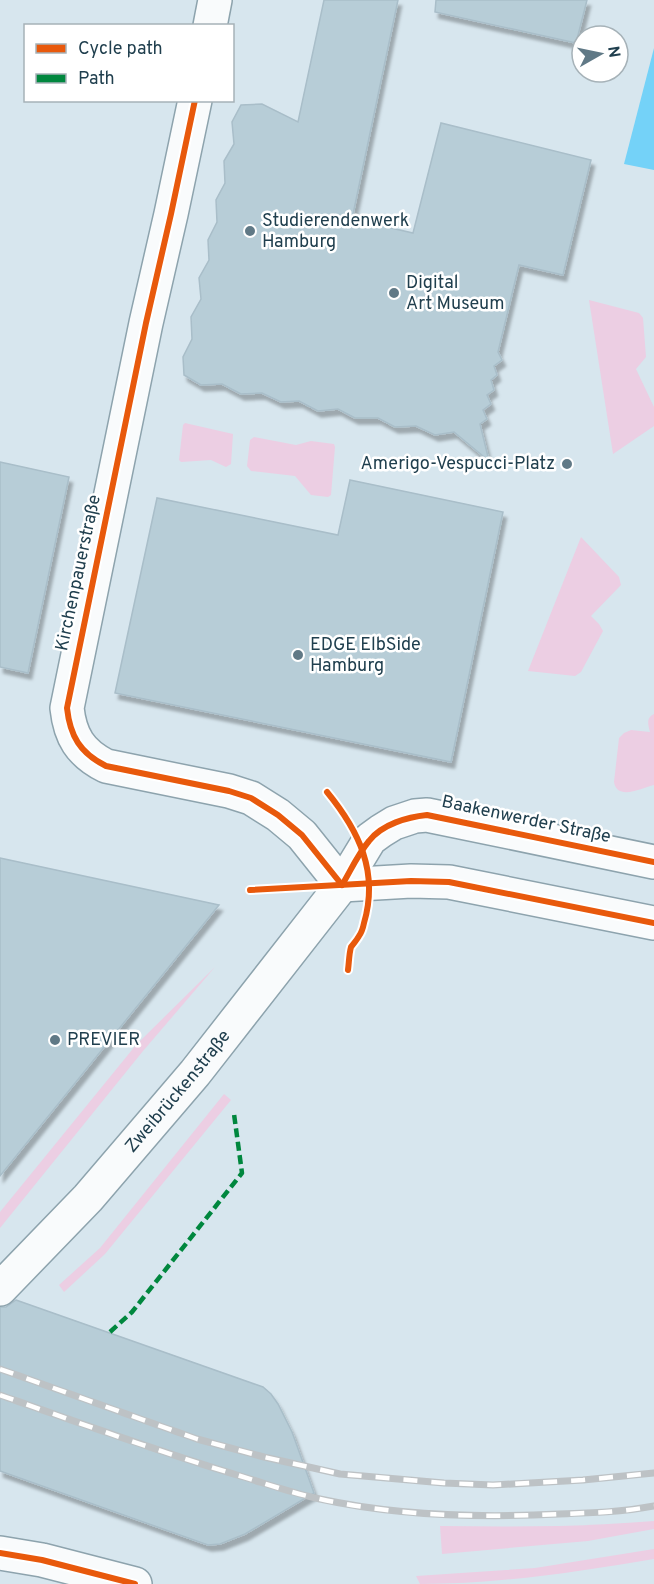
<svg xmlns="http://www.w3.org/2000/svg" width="654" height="1584" font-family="Overpass,sans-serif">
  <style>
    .green { fill: #eccee3 }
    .water { fill: #74d2f8 }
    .building { fill: #b7cdd7; stroke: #a9bec9; stroke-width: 1.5; filter: url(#shadow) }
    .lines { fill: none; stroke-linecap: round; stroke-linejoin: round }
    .minor-casing { stroke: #8da3ad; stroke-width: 36 }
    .secondary-casing { stroke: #8da3ad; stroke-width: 36 }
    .minor { stroke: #f9fbfc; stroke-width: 33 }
    .secondary { stroke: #f9fbfc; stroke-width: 33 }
    .rail-casing { stroke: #bdc2c5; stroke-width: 7 }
    .rail { stroke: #fff; stroke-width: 4.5; stroke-dasharray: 14; stroke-linecap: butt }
    .quiet { stroke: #00873e; stroke-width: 4.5; stroke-dasharray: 9 4.5; stroke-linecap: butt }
    .cycleway-casing { stroke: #fff; stroke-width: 10 }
    .cycleway { stroke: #e8590c; stroke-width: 6 }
    .poi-dot { fill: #607986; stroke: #fff; stroke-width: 2 }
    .labels { text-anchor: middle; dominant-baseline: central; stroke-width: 5; stroke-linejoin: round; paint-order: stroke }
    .poi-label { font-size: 18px; fill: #203f4e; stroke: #fff; text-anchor: start }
    .street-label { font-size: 18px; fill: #203f4e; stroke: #fff }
  </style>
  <defs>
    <filter id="shadow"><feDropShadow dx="3.5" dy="6" stdDeviation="1.5" flood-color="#0004"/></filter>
  </defs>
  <rect width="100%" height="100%" fill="#d7e6ee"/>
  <!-- green -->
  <g class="green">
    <path d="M589 300 639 313 643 318 646 357 636 369 654 407V426L613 454Z"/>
    <path d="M185 423 233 434 231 464 226 467 211 460 181 462 179 460 183 425Z"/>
    <path d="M254 437 296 445 311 441 334 444 335 447 331 495 328 497 311 495 295 476 251 471 247 466 250 440Z"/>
    <path d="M581 537 619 577 621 585 591 616 599 624 603 631 581 672 575 676 528 671Z"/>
    <path d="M654 714V785C642 788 617 801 614 782L619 738 624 733 631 730 650 732C648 724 646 718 654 714Z"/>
    <path d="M215 967 143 1051 0 1228V1212L136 1045Z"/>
    <path d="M224 1094 231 1100 105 1254 64 1292 59 1285 100 1248Z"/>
    <path d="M654 1521V1529L588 1541 442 1554 440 1526C512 1527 583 1527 654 1521Z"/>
    <path d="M654 1549V1559C577 1572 499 1584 420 1584L416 1576 535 1568Z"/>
  </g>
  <!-- water -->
  <path class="water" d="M654 48V170L624 164Z"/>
  <!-- building -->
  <g class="building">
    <path d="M324 0H398L352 219 413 233 441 123 591 160 563 275 519 265 498 352 502 360 494 366 497 375 491 380 494 390 487 395 491 404 483 410 487 419 480 424 489 461 454 432 435 435 416 426 395 427 378 418H355L338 409 318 411 299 401 281 402 262 393 241 394 222 384 201 385 184 375 183 357 192 339 191 317 201 299 199 278 209 260 208 240 217 222 216 200 225 183 224 161 234 144 232 122 241 105 262 104 298 122Z"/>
    <path d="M436 0H587L576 43 435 12Z"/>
    <path d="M0 462 69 477 28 673 0 667Z"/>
    <path d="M350 480 503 512 451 762 115 693 157 498 338 535Z"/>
    <path d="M0 858 219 905 0 1176Z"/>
    <path d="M16 1300 263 1387 271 1394 278 1404 292 1432 314 1493 245 1534 220 1544 208 1545 0 1471V1307H6Z"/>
  </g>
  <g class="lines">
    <!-- minor casing -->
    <g class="minor-casing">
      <g id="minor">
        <path d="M210 26 215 0"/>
        <path d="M195 100 171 214 146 323 67 708C70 736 80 753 106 766L229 791 251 798 278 815 302 835 342 885"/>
        <path d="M0 1553 42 1560 135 1584"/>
      </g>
    </g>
    <!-- secondary casing -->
    <g class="secondary-casing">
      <g id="secondary">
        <path d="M342 885 411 881 449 882 654 923"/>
        <path id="s1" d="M0 1289 88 1198 195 1073 342 885 370 839 381 831 394 823 415 816 427 815 654 862"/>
      </g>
    </g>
    <!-- minor -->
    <use href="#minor" class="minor"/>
    <!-- secondary -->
    <use href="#secondary" class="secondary"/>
    <!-- rail casing -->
    <g class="rail-casing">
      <g id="rail">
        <path d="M0 1369 197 1439 264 1457 340 1474 444 1483 493 1485 583 1480 654 1473"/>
        <path d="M0 1395C79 1423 157 1451 237 1475 264 1483 292 1493 320 1499 398 1516 479 1518 559 1514 591 1513 623 1512 654 1506"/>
      </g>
    </g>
    <!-- rail -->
    <use href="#rail" class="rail"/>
    <!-- quiet -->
    <path class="quiet" d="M110 1332 132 1312 242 1173 234 1114"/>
    <!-- cycleway casing -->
    <g class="cycleway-casing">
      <g id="cycleway">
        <path d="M195 100 171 214 146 323 67 708C70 736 80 753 106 766L229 791 251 798 278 815 302 835 342 885"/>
        <path d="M327 792C359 831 379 872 364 923 363 928 362 932 359 936 357 940 353 944 351 947 349 954 349 963 348 970"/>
        <path d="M342 885C351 870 358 854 369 841 382 824 408 817 427 815L654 862"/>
        <path d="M250 890 411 881 449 882 654 923"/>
        <path d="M0 1553 42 1560 135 1584"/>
      </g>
    </g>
    <!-- cycleway -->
    <use href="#cycleway" class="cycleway"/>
  </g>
  <!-- markers -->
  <g class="poi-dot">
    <circle cx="250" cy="231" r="6"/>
    <circle cx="394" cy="293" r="6"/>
    <circle cx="567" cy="464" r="6"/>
    <circle cx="298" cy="655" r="6"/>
    <circle cx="55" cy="1040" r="6"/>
  </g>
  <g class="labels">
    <!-- poi labels -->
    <g class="poi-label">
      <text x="262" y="221">Studierendenwerk<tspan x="262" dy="21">Hamburg</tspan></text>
      <text x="406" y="283">Digital<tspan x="406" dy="21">Art Museum</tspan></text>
      <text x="555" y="464" text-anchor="end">Amerigo-Vespucci-Platz</text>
      <text x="310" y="645">EDGE ElbSide<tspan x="310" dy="21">Hamburg</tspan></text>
      <text x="67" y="1040">PREVIER</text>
    </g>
    <!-- street labels -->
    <g class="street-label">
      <text transform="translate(79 573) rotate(-78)">Kirchenpauerstraße</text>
      <text transform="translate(526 820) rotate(12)">Baakenwerder Straße</text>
      <text stroke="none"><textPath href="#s1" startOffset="266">Zweibrückenstraße</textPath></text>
    </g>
  </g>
  <!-- legend -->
  <rect x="24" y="24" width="210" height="78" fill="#ffffff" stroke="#a6b2b8" stroke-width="1.5"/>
  <rect x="36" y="44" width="30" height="9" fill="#e8590c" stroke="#a6b2b8" stroke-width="1.5"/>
  <text x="78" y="54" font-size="18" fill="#203f4e">Cycle path</text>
  <rect x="36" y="74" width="30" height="9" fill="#00873e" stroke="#a6b2b8" stroke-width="1.5"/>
  <text x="78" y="84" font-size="18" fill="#203f4e">Path</text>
  <!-- north arrow -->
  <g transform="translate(600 54) rotate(81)"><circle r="28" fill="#ffffff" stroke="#a6b2b8" stroke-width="1.5"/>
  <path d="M0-4.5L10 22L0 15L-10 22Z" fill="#607986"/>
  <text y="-9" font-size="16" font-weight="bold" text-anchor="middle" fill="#203f4e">N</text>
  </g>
</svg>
